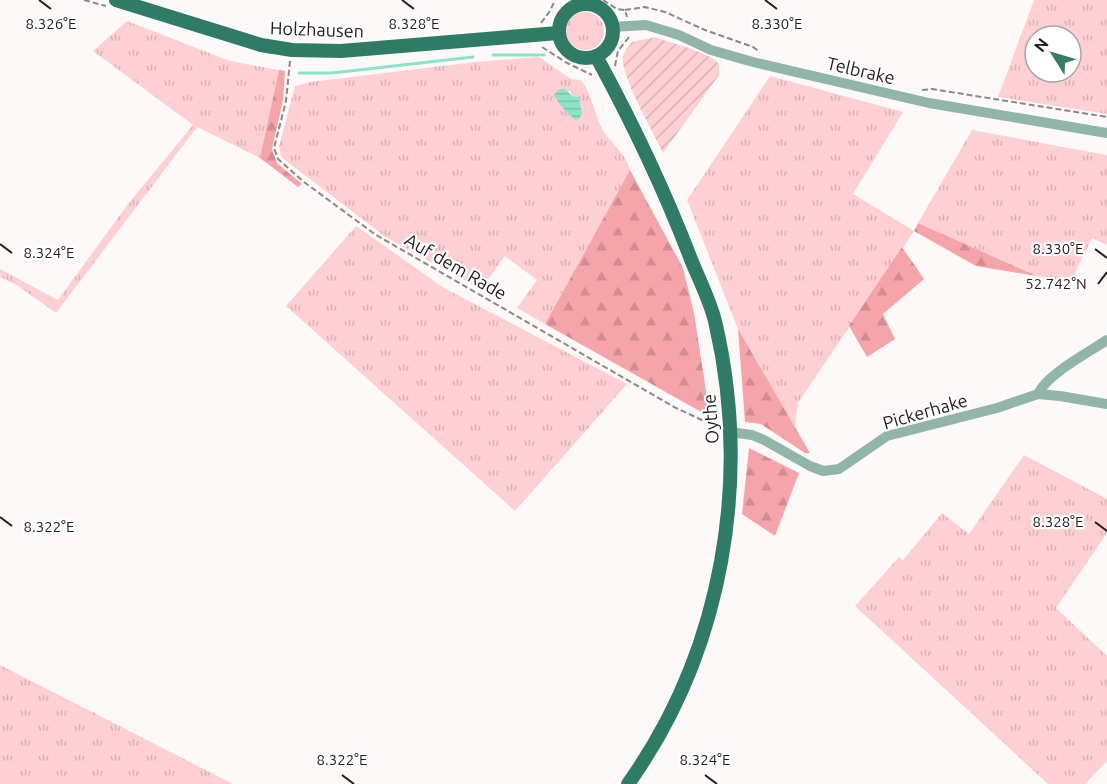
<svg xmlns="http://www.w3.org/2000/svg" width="1107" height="784" font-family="Ubuntu,sans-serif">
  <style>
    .grass { fill: url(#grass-tufts); fill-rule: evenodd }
    .forest { fill: url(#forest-firs) }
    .garden { fill: url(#garden-furrows) }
    .water { fill: url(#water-rules) }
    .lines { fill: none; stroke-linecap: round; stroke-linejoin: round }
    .stream { stroke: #8be4c7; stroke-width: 3 }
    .path { stroke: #8e8889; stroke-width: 2; stroke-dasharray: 6 3; stroke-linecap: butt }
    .minor { stroke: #91b5a8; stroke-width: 10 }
    .major { stroke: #307b66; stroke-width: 14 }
    .ticks { fill: none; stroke: #231b1c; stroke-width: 2 }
    .labels { text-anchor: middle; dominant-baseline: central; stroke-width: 4.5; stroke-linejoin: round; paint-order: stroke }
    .street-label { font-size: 18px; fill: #231b1c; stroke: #fff }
    .ticks-label { font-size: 15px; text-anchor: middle; fill: #231b1c; stroke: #fff; stroke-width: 4.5; stroke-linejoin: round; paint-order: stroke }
  </style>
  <defs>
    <pattern id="grass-tufts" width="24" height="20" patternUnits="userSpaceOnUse" patternTransform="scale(1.5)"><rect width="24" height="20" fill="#fed0d3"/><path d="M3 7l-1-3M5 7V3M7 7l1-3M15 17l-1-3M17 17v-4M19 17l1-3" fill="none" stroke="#d9b2b5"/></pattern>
    <pattern id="forest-firs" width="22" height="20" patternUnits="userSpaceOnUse" patternTransform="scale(1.5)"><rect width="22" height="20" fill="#f5a4aa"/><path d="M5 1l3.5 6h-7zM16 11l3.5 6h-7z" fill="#d28d92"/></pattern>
    <pattern id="garden-furrows" width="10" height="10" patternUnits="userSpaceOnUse" patternTransform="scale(1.5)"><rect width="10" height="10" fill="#fed0d3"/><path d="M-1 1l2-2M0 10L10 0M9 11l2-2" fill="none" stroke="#d9b2b5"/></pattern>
    <pattern id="water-rules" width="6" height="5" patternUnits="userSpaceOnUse" patternTransform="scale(1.5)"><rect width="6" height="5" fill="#8be4c7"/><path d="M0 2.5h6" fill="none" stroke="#78c3aa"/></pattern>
  </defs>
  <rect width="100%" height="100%" fill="#fdf9f9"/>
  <!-- grass -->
  <g class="grass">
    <path d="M1034 0H1107V114L998 97ZM1035 36H1071V72H1035Z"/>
    <circle cx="585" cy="31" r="19"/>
    <path d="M127 21 230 61 279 70 260 158 197 127 56 313 15 284 0 277V269L58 300 128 204 193 125 93 51Z"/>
    <path d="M539 57 571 79 581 80C593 95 594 116 604 132 613 145 626 154 630 170L545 324 517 308 537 280 505 256 481 289 387 238 281 157 279 146 295 86 310 82 475 62ZM570 91 572 96 579 97 582 110 570 116 563 106 555 99Z"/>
    <path d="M770 76 903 112 853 194 914 231 798 403 795 427 738 329 687 200Z"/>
    <path d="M972 130 1107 155V245L1092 238 1070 283 1037 276 918 223Z"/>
    <path d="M356 226 444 288 627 384 515 511 286 306Z"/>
    <path d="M1024 455 1107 499V533L1056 608 1107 656V761L1085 784H1048L855 606 899 557 903 560 942 513 969 534Z"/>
    <path d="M0 665 233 784H0Z"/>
  </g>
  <!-- forest -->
  <g class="forest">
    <path d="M279 70 285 71 283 100 272 149 277 163 302 184 298 187 260 158Z"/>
    <path d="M630 170 683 268 694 313 710 417 545 324Z"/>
    <path d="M918 223 1037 276 976 266 914 231Z"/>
    <path d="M902 247 924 279 883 314 895 339 867 357 849 326Z"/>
    <path d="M738 329 810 453H805L761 424 745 422Z"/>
    <path d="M749 448 799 473 775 536 742 514Z"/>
  </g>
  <!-- garden -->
  <path class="garden" d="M655 37C667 42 714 53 719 65 719 67 719 72 719 75L663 153C652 130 627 87 623 63 621 54 627 49 632 42Z"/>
  <!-- water -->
  <path class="water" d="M559 89H565L572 96 579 97 582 113 579 119 576 120C570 116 556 101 554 95Z"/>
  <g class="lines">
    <!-- stream -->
    <g class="stream">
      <path d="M493 55H544"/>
      <path d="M299 73H332L473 57"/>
    </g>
    <!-- path -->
    <g class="path">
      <path d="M84 0 106 6"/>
      <path d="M603 0 617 9 625 10 627 17"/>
      <path d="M625 10 645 7 665 12 705 30 753 47 760 52"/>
      <path d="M541 23 550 11 555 0"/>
      <path d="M542 47 567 63 592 75"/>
      <path d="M290 61 286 101 274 148 278 159 304 182 376 235 674 407 719 428"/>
      <path d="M615 66 618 51 629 37"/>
      <path d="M922 90 932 89 1107 117"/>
    </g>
    <!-- minor -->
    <g class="minor">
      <path d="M612 27 646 25 679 35 711 50 753 62 929 103 1107 133"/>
      <path d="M1038 394C1047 374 1088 353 1107 340"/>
      <path d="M730 432 752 435 764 440 810 466 823 471 839 469 887 436 997 408 1038 394 1060 396 1107 404"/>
    </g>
    <!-- major -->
    <g class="major">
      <path d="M116 0 261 45 292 50 341 51 558 33"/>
      <circle cx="586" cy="31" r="27"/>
      <path d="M596 56C632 122 665 191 692 262 700 281 710 301 715 321 752 479 723 651 628 784"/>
    </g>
  </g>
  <!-- ticks -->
  <path class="ticks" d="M39 0 51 9M402 0 414 9M765 0 777 9M0 244 12 253M1095 249 1107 258M1098 284 1107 272M0 517 12 526M1095 522 1107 531M342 775 354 784M705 775 717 784"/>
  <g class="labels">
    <!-- street labels -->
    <g class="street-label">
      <text transform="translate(317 29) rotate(2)">Holzhausen</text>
      <text transform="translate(861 70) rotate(13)">Telbrake</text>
      <text transform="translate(456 266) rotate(30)">Auf dem Rade</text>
      <text transform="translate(925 411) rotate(-16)">Pickerhake</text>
      <text transform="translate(710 419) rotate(-94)">Oythe</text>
    </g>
  </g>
  <g class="ticks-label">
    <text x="51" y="29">8.326°E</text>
    <text x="414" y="29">8.328°E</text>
    <text x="777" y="29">8.330°E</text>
    <text x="1058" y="254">8.330°E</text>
    <text x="49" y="258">8.324°E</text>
    <text x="1056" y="289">52.742°N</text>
    <text x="1058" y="527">8.328°E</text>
    <text x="49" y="532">8.322°E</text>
    <text x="342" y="765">8.322°E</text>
    <text x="705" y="765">8.324°E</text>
  </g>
  <!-- north arrow -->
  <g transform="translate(1053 54) rotate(307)"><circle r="28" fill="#ffffff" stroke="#a7a4a4" stroke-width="1.5"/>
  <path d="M0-4.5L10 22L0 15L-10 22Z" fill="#3b7a67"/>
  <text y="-9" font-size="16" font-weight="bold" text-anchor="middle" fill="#231b1c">N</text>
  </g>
</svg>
